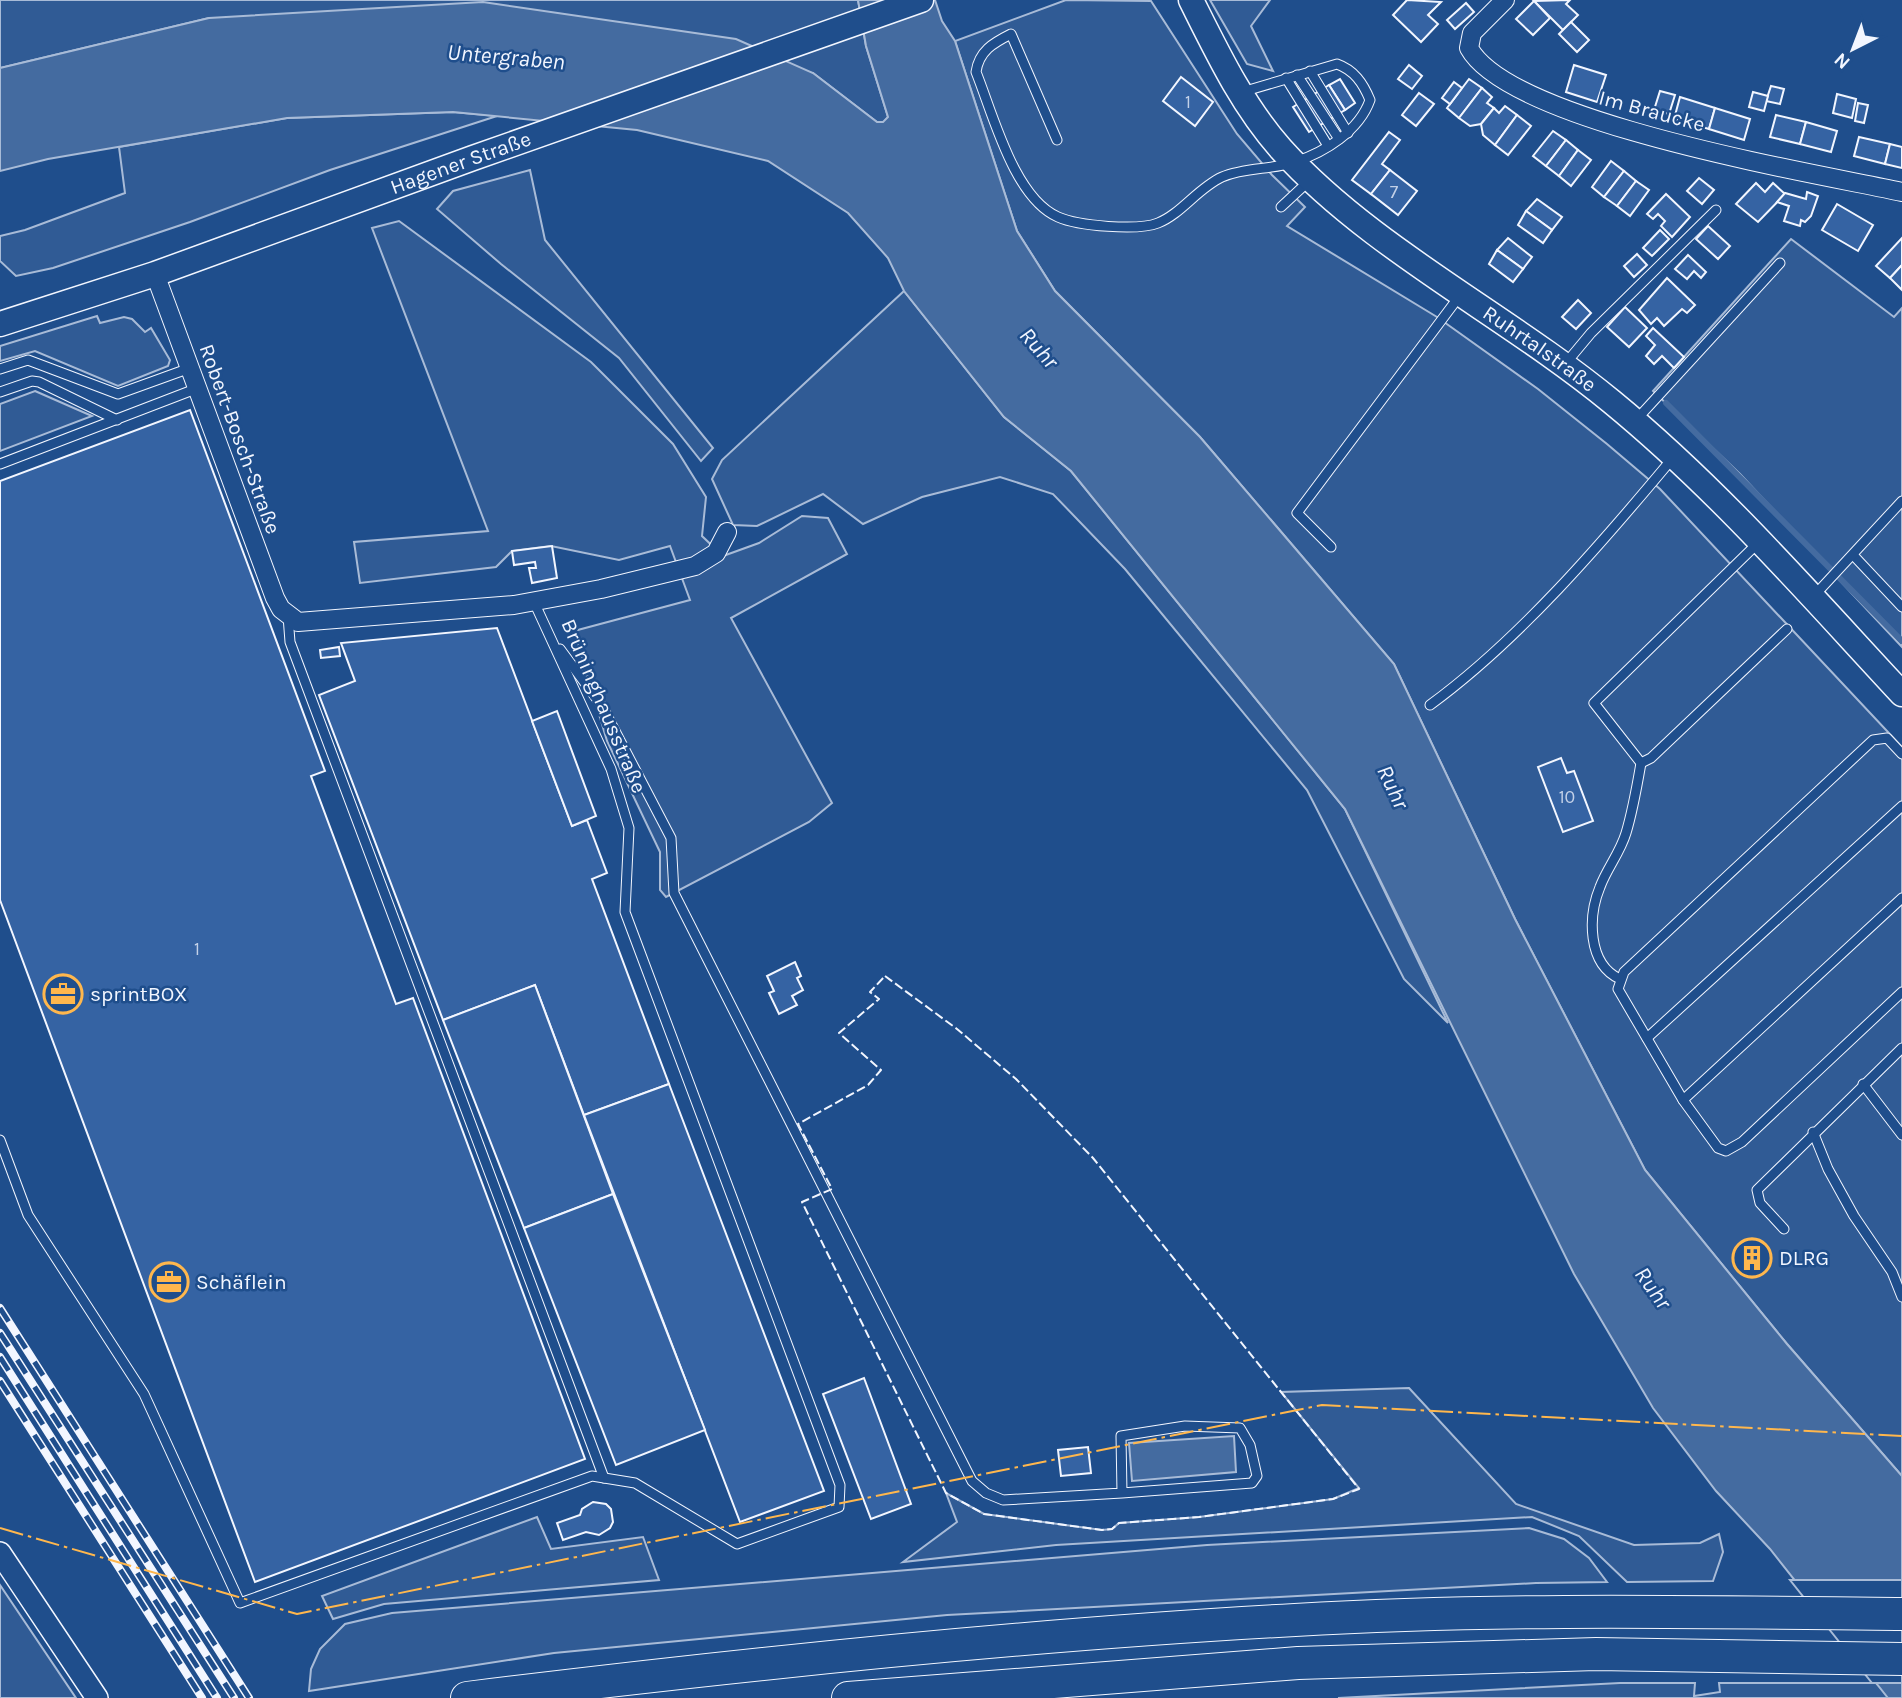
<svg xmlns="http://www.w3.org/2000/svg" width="1902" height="1698" font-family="Karla,sans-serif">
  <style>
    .built { fill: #305b95; stroke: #a8bbd7; stroke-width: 2 }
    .water { fill: #446ba0; stroke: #a8bbd7; stroke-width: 2 }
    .pier { fill: #1f4e8c; stroke: #a8bbd7; stroke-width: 2 }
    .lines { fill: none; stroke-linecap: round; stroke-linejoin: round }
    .stream { stroke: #446ba0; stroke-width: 6 }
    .building { fill: #3563a3; stroke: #f2f6ff; stroke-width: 2 }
    .service-casing { stroke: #f2f6ff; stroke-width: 11 }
    .minor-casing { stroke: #f2f6ff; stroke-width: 20 }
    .tertiary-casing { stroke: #f2f6ff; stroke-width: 24 }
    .secondary-casing { stroke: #f2f6ff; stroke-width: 27 }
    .motorway-casing { stroke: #f2f6ff; stroke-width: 34 }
    .service { stroke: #1f4e8c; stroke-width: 9 }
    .minor { stroke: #1f4e8c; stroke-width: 18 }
    .tertiary { stroke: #1f4e8c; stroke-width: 21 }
    .secondary { stroke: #1f4e8c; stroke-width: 24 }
    .motorway { stroke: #1f4e8c; stroke-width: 32 }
    .rail-casing { stroke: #f2f6ff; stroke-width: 8 }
    .rail { stroke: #1f4e8c; stroke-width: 5; stroke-dasharray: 16; stroke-linecap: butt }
    .fence { stroke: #f2f6ff; stroke-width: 2; stroke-dasharray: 9 3.5; stroke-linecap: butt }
    .power { stroke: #ffb74d; stroke-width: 2; stroke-dasharray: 24 5 3.5 5; stroke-linecap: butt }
    .labels { text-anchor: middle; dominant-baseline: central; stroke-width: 5; stroke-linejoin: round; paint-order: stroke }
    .number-label { font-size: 18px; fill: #c3d1e8 }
    .street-label { font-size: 21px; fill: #f2f6ff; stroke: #1f4e8c }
    .poi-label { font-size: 21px; fill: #f2f6ff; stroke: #1f4e8c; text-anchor: start }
    .water-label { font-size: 23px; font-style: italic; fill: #f2f6ff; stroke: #1f4e8c }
  </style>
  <rect width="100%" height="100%" fill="#1f4e8c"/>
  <!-- built -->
  <g class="built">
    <path d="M0 0H858L866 46 888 117 884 122H877L813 73 209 18 0 68Z"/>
    <path d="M1066 0 1151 1 1237 134 1272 175 1305 207 1287 226 1437 317 1538 389 1607 444 1660 489 1902 747V1476L1787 1344 1645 1170 1515 919 1394 664 1200 437 1055 291 1017 231 955 41Z"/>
    <path d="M1210 0H1270L1251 26 1273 71 1247 64Z"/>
    <path d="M453 112 497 116 330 170 190 222 53 268 16 276 0 261V236L25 230 125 193 119 147 287 118Z"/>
    <path d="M530 170 545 240 713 448 701 461 619 358 501 264 437 209 453 191Z"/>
    <path d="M399 221 591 362 673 444 706 497 702 536 723 556 759 543 802 516 828 518 847 554 731 618 832 803 809 822 666 897 660 890V852L607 741 574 631 690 600 670 546 619 560 551 546 512 551 496 567 360 583 354 542 488 531 372 228Z"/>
    <path d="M1791 239 1894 317 1902 308V647L1740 474 1653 391Z"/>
    <path d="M904 291 1004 417 1071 471 1345 809 1448 1023 1404 979 1307 790 1125 569 1053 494 1000 477 922 497 863 524 823 494 757 526 733 525 712 479 722 460Z"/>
    <path d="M97 316 100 323 124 317 132 319 145 332 151 328 170 360 168 366 118 386 35 351 0 361V346Z"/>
    <path d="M35 391 92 416 0 451V404Z"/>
    <path d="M1409 1388 1516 1504 1634 1545 1700 1543 1719 1534 1723 1552 1713 1581 1627 1582 1579 1536 1532 1517 1056 1545 903 1562 957 1522 946 1493 984 1514 1102 1530 1112 1529 1119 1523 1199 1517 1333 1499 1359 1488 1281 1392Z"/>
    <path d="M537 1517 551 1549 643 1537 659 1580 384 1604 333 1619 322 1596Z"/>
    <path d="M1529 1528 1564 1539 1589 1558 1607 1582 1536 1583 947 1615 554 1653 309 1691 311 1669 320 1649 345 1624 392 1613 1207 1545Z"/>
    <path d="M0 1585 76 1698H0Z"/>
    <path d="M1620 1683H1695L1694 1696 1720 1692 1719 1683H1876L1880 1687H1902V1698H1338Z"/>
  </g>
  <!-- water -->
  <g class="water">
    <path d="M858 0H935L942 21 955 41 1017 231 1055 291 1200 437 1394 664 1515 919 1645 1170 1787 1344 1902 1476V1698H1888L1770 1549 1716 1491 1653 1408 1574 1274 1345 809 1071 471 1004 417 904 291 888 258 848 213 768 161 637 130 453 112 287 118 48 159 0 171V68L209 18 483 2 736 39 813 73 877 122H883L888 117 866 46Z"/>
    <path d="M1234 1436 1236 1472 1132 1481 1129 1443Z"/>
  </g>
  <!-- pier -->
  <path class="pier" d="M1790 1580H1902V1683H1872Z"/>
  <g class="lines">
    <!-- stream -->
    <path class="stream" d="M1666 403 1902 641"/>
  </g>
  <!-- building -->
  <g class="building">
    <path d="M1407 0 1441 2 1428 15 1438 24 1421 42 1393 15Z"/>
    <path d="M1570 0 1566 4 1578 15 1563 30 1534 1Z"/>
    <path d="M1534 1 1550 18 1533 35 1516 19Z"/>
    <path d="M1466 3 1474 12 1455 29 1447 20Z"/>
    <path d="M1571 22 1589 40 1577 52 1559 34Z"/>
    <path d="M1409 65 1422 76 1412 89 1398 79Z"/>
    <path d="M1574 65 1606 75 1597 102 1566 92Z"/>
    <path d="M1181 77 1213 102 1195 126 1163 101Z"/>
    <path d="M1340 79 1355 103 1345 110 1329 85Z"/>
    <path d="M1469 79 1482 88 1459 118 1447 108Z"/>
    <path d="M1454 82 1462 88 1450 104 1442 98Z"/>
    <path d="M1329 85 1345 110 1309 132 1293 107Z"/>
    <path d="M1771 86 1784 89 1780 104 1766 101Z"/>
    <path d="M1482 88 1492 97 1487 103 1494 108 1481 124 1470 126 1459 118Z"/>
    <path d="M1660 91 1675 95 1669 114 1654 110Z"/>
    <path d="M1753 92 1768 96 1764 111 1749 107Z"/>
    <path d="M1419 93 1434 104 1416 126 1402 115Z"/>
    <path d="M1837 94 1856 99 1852 118 1833 113Z"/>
    <path d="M1680 97 1715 108 1709 129 1674 119Z"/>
    <path d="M1858 103 1868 105 1864 123 1855 121Z"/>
    <path d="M1505 106 1517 115 1495 145 1483 135 1481 124 1494 108 1499 113Z"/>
    <path d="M1715 108 1750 119 1744 140 1709 129Z"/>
    <path d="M1517 115 1531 126 1508 155 1495 145Z"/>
    <path d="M1776 115 1806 122 1800 144 1770 137Z"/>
    <path d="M1806 122 1837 131 1831 152 1800 144Z"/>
    <path d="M1553 131 1566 140 1546 166 1533 156Z"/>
    <path d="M1389 132 1400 140 1382 164 1390 170 1371 194 1352 180Z"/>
    <path d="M1859 137 1890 144 1885 164 1854 156Z"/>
    <path d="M1566 140 1578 150 1559 176 1546 166Z"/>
    <path d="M1890 144 1902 147V168L1885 164Z"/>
    <path d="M1578 150 1591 160 1571 186 1559 176Z"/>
    <path d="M1611 161 1624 171 1604 197 1592 187Z"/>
    <path d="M1390 170 1417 191 1398 215 1371 194Z"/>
    <path d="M1624 171 1636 181 1617 206 1604 197Z"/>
    <path d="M1699 178 1714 190 1702 204 1687 191Z"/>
    <path d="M1636 181 1649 190 1630 216 1617 206Z"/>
    <path d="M1756 183 1765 192 1773 183 1785 194 1758 222 1736 204Z"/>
    <path d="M1807 192 1818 196 1811 216 1805 222 1801 220 1800 226 1784 221 1789 206 1777 202 1785 193 1806 199Z"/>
    <path d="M1666 194 1690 217 1672 237 1661 226 1665 221 1658 214 1653 219 1647 214Z"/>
    <path d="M1537 199 1562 217 1552 230 1526 211Z"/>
    <path d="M1837 204 1873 225 1858 251 1822 230Z"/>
    <path d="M1526 211 1552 230 1543 243 1518 225Z"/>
    <path d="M1708 226 1730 246 1718 259 1696 239Z"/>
    <path d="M1660 230 1669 239 1652 256 1643 248Z"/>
    <path d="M1508 238 1532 257 1523 269 1497 250Z"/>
    <path d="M1902 238V265L1890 278 1876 266Z"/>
    <path d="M1497 250 1523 269 1513 282 1489 264Z"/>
    <path d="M1637 254 1647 265 1634 277 1624 266Z"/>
    <path d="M1688 255 1706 272 1701 278 1694 271 1687 279 1675 269Z"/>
    <path d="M1902 265V290L1890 278Z"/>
    <path d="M1667 278 1695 305 1687 313 1682 309 1664 326 1657 318 1651 324 1639 310Z"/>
    <path d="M1578 300 1591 313 1576 329 1562 317Z"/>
    <path d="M1625 307 1647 328 1629 347 1607 327Z"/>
    <path d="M1653 328 1684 357 1674 368 1662 356 1654 364 1646 356 1655 345 1646 336Z"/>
    <path d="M190 410 325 771 311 776 396 1004 413 998 585 1459 255 1582 0 900V481Z"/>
    <path d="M552 546 557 578 532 583 529 568H536L535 562 514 565 512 551Z"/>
    <path d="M497 628 572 826 587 820 607 873 592 879 669 1084 584 1115 535 985 443 1020 319 695 355 681 341 643Z"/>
    <path d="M339 647 340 656 321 658 320 650Z"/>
    <path d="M557 711 596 816 572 826 532 721Z"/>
    <path d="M1561 758 1567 773 1574 771 1593 821 1563 832 1538 767Z"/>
    <path d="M795 962 801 976 797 978 803 990 792 996 797 1005 779 1014 769 993 774 991 767 976Z"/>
    <path d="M535 985 613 1194 524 1228 443 1020Z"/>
    <path d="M669 1084 824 1491 740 1522 584 1115Z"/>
    <path d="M613 1194 705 1430 616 1465 524 1228Z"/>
    <path d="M1751 1242 1769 1260 1754 1274 1736 1257Z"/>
    <path d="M864 1378 911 1504 871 1519 823 1394Z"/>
    <path d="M1088 1447 1091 1473 1061 1476 1058 1450Z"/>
    <path d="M593 1502 606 1504 611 1509 613 1522 610 1528 599 1535 586 1532 563 1540 557 1523 580 1515 582 1509Z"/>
  </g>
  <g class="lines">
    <!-- service casing -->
    <g class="service-casing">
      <g id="service">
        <path d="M1310 71 1348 133"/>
        <path d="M1297 75 1339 139"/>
        <path d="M1286 78 1328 146"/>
        <path d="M1057 140 1011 34C993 43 979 51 976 72 993 114 1014 198 1058 217 1078 226 1138 231 1158 223 1181 214 1198 188 1222 177 1245 167 1272 170 1295 162 1325 152 1359 131 1370 100 1363 83 1354 70 1337 64L1242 92"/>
        <path d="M1281 207 1310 180"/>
        <path d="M1566 363 1591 333 1716 210"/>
        <path d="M0 369 28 360 118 394 190 368"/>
        <path d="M0 392 32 381 39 382 117 420"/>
        <path d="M1636 420 1780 263"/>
        <path d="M0 464 198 388"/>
        <path d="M1759 542 1594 703 1641 763 1651 758 1787 629"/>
        <path d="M1331 547 1297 513 1461 294"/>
        <path d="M1854 556 1902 607"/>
        <path d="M1813 597 1902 501"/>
        <path d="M288 616 290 642 604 1478"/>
        <path d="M560 649 602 706 671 838 674 893 972 1481 986 1493 1003 1500 1122 1493 1121 1436 1185 1426 1240 1428 1250 1445 1257 1476 1252 1483 1122 1493"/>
        <path d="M1430 705C1519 640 1602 543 1672 459"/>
        <path d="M1902 754 1887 738 1873 740 1624 972 1618 989 1683 1100 1718 1148 1726 1151 1742 1142 1902 992"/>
        <path d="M1620 979C1587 964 1588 916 1600 887 1607 868 1620 853 1626 833 1633 810 1637 786 1641 763"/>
        <path d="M1647 1038 1902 806"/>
        <path d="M1863 1084 1902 1135"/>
        <path d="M1683 1100 1902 898"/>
        <path d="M1813 1132 1828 1169 1854 1216 1892 1272 1902 1297"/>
        <path d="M0 1140 28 1215 144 1394 240 1603 592 1476 635 1483 737 1544 839 1507 840 1485 625 912 629 828 611 769 534 602"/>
        <path d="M1784 1229 1760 1203 1757 1190 1902 1048"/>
      </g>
    </g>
    <!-- minor casing -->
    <g class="minor-casing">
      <g id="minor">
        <path d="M1505 0 1472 33 1469 48C1510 123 1814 173 1902 192"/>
        <path d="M155 274 275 598 281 609 298 622 514 605 601 589 695 566 716 553 727 532"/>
      </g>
    </g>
    <!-- tertiary casing -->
    <g class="tertiary-casing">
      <path id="tertiary" d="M0 1553 97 1698"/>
    </g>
    <!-- secondary casing -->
    <g class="secondary-casing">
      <g id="secondary">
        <path id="s1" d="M1191 0C1217 52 1242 105 1281 149 1370 248 1508 316 1612 402 1718 489 1809 594 1902 694"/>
        <path id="s2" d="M0 324 155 274 473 158 921 0"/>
      </g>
    </g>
    <!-- motorway casing -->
    <g class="motorway-casing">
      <g id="motorway">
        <path d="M467 1698C742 1664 1018 1635 1295 1620 1497 1608 1700 1612 1902 1614"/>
        <path d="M848 1698 1298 1663 1596 1654 1902 1659"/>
      </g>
    </g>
    <!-- service -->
    <use href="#service" class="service"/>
    <!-- minor -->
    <use href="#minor" class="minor"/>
    <!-- tertiary -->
    <use href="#tertiary" class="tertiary"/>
    <!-- secondary -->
    <use href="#secondary" class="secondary"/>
    <!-- motorway -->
    <use href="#motorway" class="motorway"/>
    <!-- rail casing -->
    <g class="rail-casing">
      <g id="rail">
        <path d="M0 1308 249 1698"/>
        <path d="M0 1333 234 1698"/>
        <path d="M0 1357 217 1698"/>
        <path d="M0 1381 202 1698"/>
      </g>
    </g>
    <!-- rail -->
    <use href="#rail" class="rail"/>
    <!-- fence -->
    <path class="fence" d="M885 976 957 1029 1016 1079 1093 1158 1359 1489 1333 1499 1199 1517 1119 1523 1112 1529 1102 1530 984 1514 946 1493 802 1202 832 1189 798 1124 868 1085 881 1070 839 1033 879 999 870 992Z"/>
    <!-- power -->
    <path class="power" d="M0 1528 297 1614 1322 1405 1902 1436"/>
  </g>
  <!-- icons -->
  <defs>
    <g id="office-ring" transform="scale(2.0125)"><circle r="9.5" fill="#1f4e8c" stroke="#ffb74d" stroke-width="1.5"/><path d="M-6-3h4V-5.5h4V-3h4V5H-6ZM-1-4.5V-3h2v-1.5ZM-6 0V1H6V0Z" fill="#ffb74d"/></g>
    <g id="building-ring" transform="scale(2.0125)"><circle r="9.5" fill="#1f4e8c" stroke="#ffb74d" stroke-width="1.5"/><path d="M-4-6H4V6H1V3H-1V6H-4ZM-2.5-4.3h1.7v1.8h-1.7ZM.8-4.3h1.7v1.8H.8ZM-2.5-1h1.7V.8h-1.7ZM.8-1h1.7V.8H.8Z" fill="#ffb74d"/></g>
  </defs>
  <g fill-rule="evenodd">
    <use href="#office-ring" x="63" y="994"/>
    <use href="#building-ring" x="1752" y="1258"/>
    <use href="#office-ring" x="169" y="1282"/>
  </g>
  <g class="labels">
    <!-- number labels -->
    <g class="number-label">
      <text x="1188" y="102">1</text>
      <text x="1394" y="192">7</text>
      <text x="1567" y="797">10</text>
      <text x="197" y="949">1</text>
    </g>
    <!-- street labels -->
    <g class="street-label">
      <text transform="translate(1652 111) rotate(15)">Im Braucke</text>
      <text stroke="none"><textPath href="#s2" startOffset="488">Hagener Straße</textPath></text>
      <text stroke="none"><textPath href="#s1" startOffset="502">Ruhrtalstraße</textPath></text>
      <text transform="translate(240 439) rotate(70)">Robert-Bosch-Straße</text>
      <text transform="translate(604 706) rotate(67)">Brüninghausstraße</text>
    </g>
    <!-- poi labels -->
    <g class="poi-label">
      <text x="90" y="994">sprintBOX</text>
      <text x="1779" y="1258">DLRG</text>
      <text x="196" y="1282">Schäflein</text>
    </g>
    <!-- water labels -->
    <g class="water-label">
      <text transform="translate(506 57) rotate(5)">Untergraben</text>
      <text transform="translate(1039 348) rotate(49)">Ruhr</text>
      <text transform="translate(1393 787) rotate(65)">Ruhr</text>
      <text transform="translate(1653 1288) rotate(55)">Ruhr</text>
    </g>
  </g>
  <!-- north arrow -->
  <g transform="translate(1853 49) rotate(222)" stroke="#1f4e8c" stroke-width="5" paint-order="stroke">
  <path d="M0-5L12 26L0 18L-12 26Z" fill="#f2f6ff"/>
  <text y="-10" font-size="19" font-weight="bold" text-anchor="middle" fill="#f2f6ff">N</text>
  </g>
</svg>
